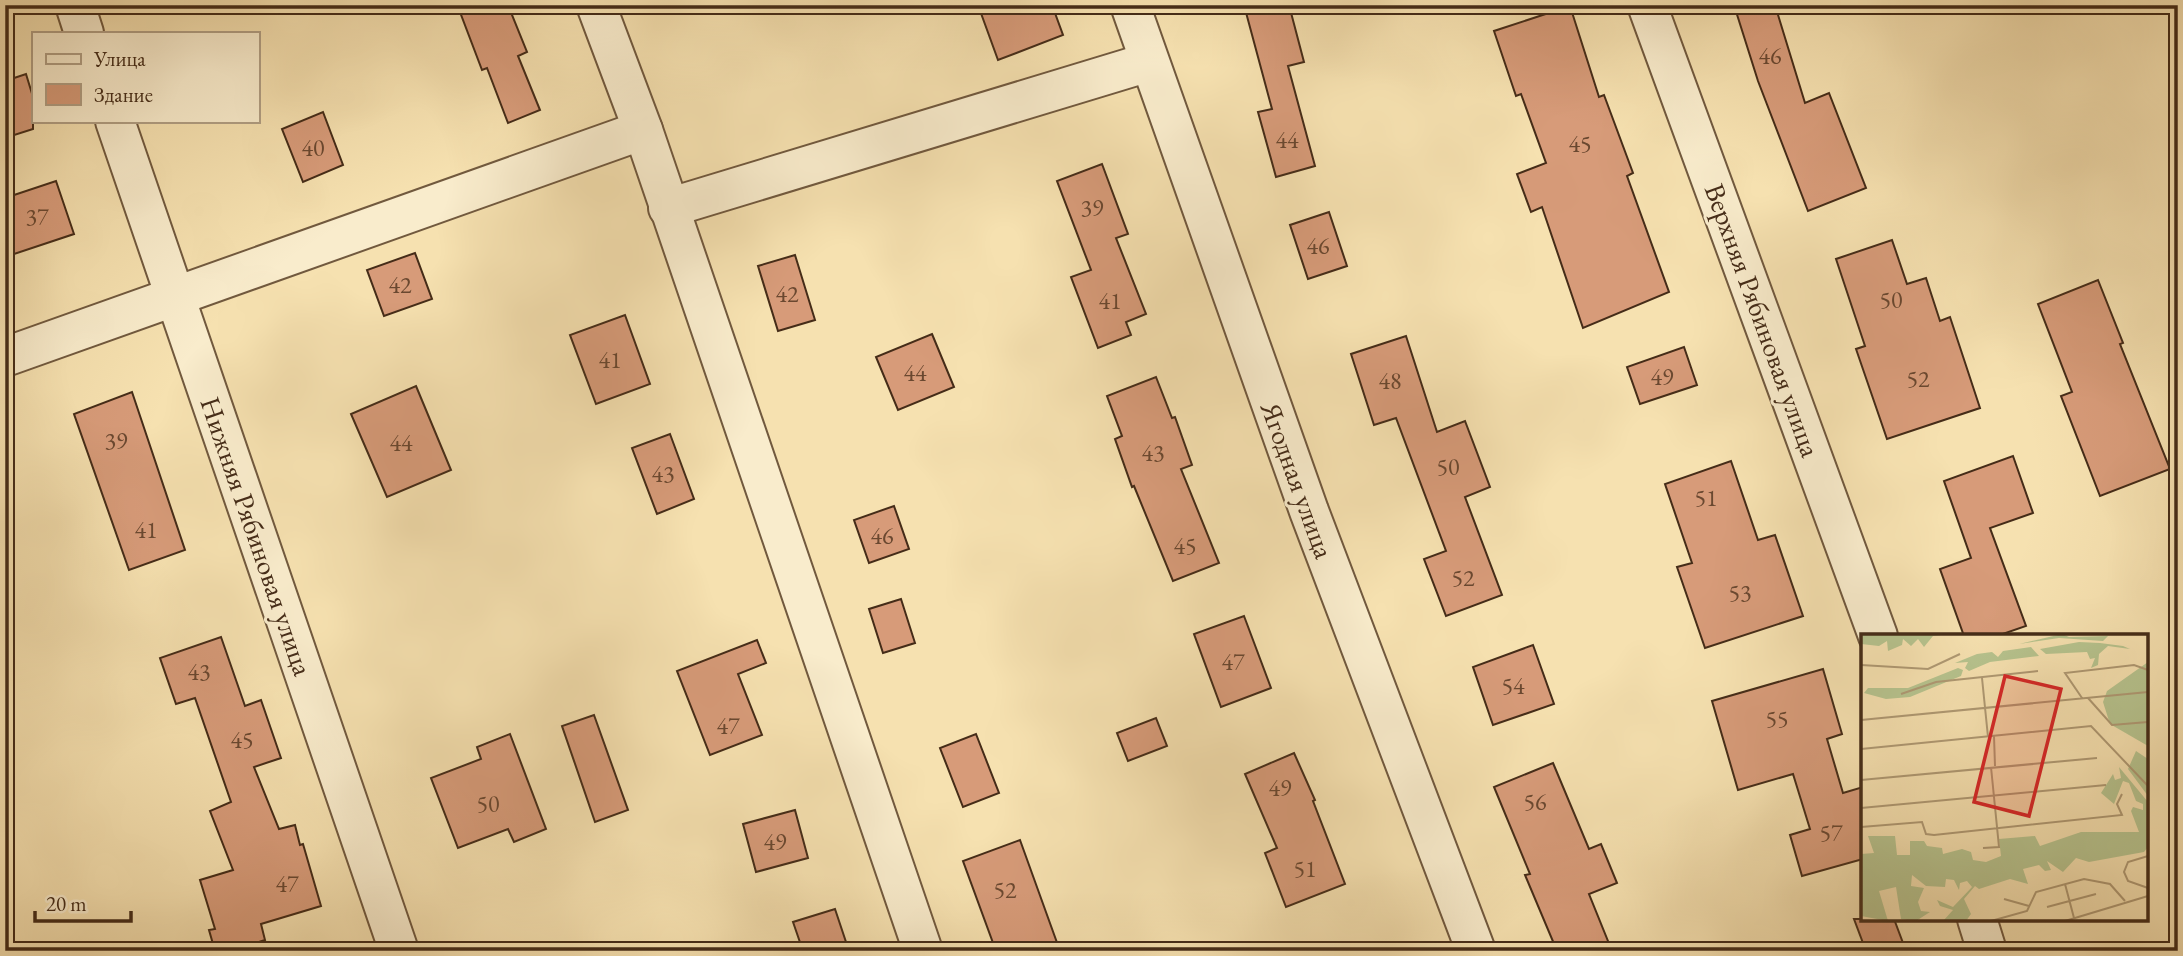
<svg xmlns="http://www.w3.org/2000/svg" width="2183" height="956" font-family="'EB Garamond',serif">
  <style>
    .building { fill: #d79b79; stroke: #452c18; stroke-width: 2 }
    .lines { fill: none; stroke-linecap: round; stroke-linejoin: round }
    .minor-casing { stroke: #71593e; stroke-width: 42 }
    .minor { stroke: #f9eccc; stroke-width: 38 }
    .labels { text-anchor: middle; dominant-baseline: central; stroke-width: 6; stroke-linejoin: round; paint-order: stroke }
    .number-label { font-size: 24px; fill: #6a4830 }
    .street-label { font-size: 28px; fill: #452c18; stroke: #f9eccc }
    .inset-road { fill: none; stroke: #af9973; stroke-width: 2 }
    .view { fill: #d62828; fill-opacity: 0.15; stroke: #d62828; stroke-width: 3.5 }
    .inset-edge { fill: none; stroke: #452c18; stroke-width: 3.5 }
  </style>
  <rect width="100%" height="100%" fill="#f6e1b0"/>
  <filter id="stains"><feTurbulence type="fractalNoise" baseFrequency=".00286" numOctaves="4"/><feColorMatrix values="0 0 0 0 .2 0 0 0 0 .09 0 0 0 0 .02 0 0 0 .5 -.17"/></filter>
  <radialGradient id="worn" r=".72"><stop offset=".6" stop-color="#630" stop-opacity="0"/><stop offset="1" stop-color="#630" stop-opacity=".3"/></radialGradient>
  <!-- building -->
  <g class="building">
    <path d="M477 5H508L527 52 518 56 540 110 508 123 487 68 482 70 460 12Z"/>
    <path d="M978 5H1052L1063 35 998 60Z"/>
    <path d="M1244 5H1289L1304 62 1288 66 1315 166 1276 177 1258 112 1272 109Z"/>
    <path d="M1734 5H1775L1805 103 1829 93 1866 188 1808 211 1758 81Z"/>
    <path d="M1570 6 1599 97 1604 95 1633 173 1627 176 1669 292 1583 328 1542 207 1531 212 1517 174 1546 163 1521 94 1516 96 1494 31Z"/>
    <path d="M26 74 33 97V129L5 138V81Z"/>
    <path d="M323 112 343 165 303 182 282 129Z"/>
    <path d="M1102 164 1128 234 1116 238 1146 314 1126 322 1131 335 1098 348 1071 277 1091 270 1057 181Z"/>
    <path d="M56 181 74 234 5 257V198Z"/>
    <path d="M1329 212 1347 266 1308 279 1290 225Z"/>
    <path d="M1892 240 1907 284 1926 278 1940 321 1950 317 1980 408 1887 439 1856 349 1865 346 1836 259Z"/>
    <path d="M415 253 432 299 384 316 367 270Z"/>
    <path d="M795 255 815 320 778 331 758 266Z"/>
    <path d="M2098 280 2123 343 2120 344 2170 469 2100 496 2061 396 2072 392 2038 304Z"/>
    <path d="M625 315 650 384 596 404 570 335Z"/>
    <path d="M932 334 954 387 898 410 876 357Z"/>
    <path d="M1406 336 1437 432 1465 421 1490 487 1465 497 1502 595 1446 616 1424 559 1446 551 1396 418 1374 425 1351 354Z"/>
    <path d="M1684 347 1697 385 1640 404 1627 367Z"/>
    <path d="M1156 377 1172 418 1175 417 1192 465 1181 469 1219 563 1173 581 1134 486 1132 487 1115 439 1122 436 1107 396Z"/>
    <path d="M416 386 451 470 387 497 351 414Z"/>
    <path d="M132 392 185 550 129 570 74 414Z"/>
    <path d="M670 434 694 499 657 514 632 448Z"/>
    <path d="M2013 456 2033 513 1990 528 2026 626 1997 636H1964L1940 569 1971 558 1944 481Z"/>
    <path d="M1731 461 1758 540 1775 535 1803 616 1705 648 1677 567 1692 563 1665 484Z"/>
    <path d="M894 506 909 549 869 563 854 520Z"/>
    <path d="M901 599 915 643 883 653 869 609Z"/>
    <path d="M1244 616 1271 688 1221 707 1194 634Z"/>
    <path d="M221 637 245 706 261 700 281 758 254 767 279 829 295 825 300 845 303 844 321 906 261 924 265 940 230 951H215L209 930 215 929 200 880 233 870 210 811 231 802 195 698 176 704 160 658Z"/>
    <path d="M757 640 766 663 738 674 762 735 710 755 677 671Z"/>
    <path d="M1533 645 1554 704 1493 725 1473 667Z"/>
    <path d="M1823 669 1842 734 1827 739 1843 793 1863 787V859L1802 876 1790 835 1810 829 1793 774 1738 790 1712 701Z"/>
    <path d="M594 715 628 810 595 822 562 726Z"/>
    <path d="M1156 718 1167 746 1128 761 1117 733Z"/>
    <path d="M510 734 546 829 514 842 508 829 458 848 431 778 481 759 477 747Z"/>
    <path d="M976 734 999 793 963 807 940 748Z"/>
    <path d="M1294 753 1315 800 1313 801 1345 884 1286 907 1265 853 1277 848 1245 774Z"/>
    <path d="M1553 763 1589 849 1601 844 1617 883 1589 894 1612 951H1557L1525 875 1530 874 1494 787Z"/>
    <path d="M795 810 808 858 756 872 743 824Z"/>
    <path d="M1020 840 1060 951H996L963 861Z"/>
    <path d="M835 909 849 951H803L793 922Z"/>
    <path d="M1854 919H1894L1906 951H1866Z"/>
  </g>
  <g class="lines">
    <!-- minor casing -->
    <g class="minor-casing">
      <g id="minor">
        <path d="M75 5 84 33"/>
        <path d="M596 5 643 130 923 951"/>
        <path d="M1130 5 1309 511 1476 951"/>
        <path d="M1647 5 1878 636"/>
        <path d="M115 121 399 951"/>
        <path d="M668 208 1149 62"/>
        <path d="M5 357 643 130"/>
        <path d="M1977 919 1987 951"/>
      </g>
    </g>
    <!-- minor -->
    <use href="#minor" class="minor"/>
  </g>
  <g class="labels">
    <!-- number labels -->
    <g class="number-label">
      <text x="1770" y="55">46</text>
      <text x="1287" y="139">44</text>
      <text x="1580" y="143">45</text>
      <text x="313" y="147">40</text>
      <text x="1092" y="207">39</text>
      <text x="37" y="216">37</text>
      <text x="1318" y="245">46</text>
      <text x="400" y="284">42</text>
      <text x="787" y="293">42</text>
      <text x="1891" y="299">50</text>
      <text x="1110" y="300">41</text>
      <text x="610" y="359">41</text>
      <text x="915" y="372">44</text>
      <text x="1662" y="376">49</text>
      <text x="1918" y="378">52</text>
      <text x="1390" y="380">48</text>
      <text x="116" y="440">39</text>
      <text x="401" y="442">44</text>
      <text x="1153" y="452">43</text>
      <text x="1448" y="466">50</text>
      <text x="663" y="473">43</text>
      <text x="1706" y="497">51</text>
      <text x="146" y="529">41</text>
      <text x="882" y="535">46</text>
      <text x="1185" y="545">45</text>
      <text x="1463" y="577">52</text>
      <text x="1740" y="592">53</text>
      <text x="1233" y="661">47</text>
      <text x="199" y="671">43</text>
      <text x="1513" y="685">54</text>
      <text x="1777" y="718">55</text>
      <text x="728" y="725">47</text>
      <text x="242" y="739">45</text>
      <text x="1280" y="787">49</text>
      <text x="1535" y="801">56</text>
      <text x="488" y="803">50</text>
      <text x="1831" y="832">57</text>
      <text x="775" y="841">49</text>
      <text x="1305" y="868">51</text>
      <text x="287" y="883">47</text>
      <text x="1005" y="889">52</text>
    </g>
    <!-- street labels -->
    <g class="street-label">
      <text transform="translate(1763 320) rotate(70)">Верхняя Рябиновая улица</text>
      <text transform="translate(1298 480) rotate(70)">Ягодная улица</text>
      <text transform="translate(257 536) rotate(71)">Нижняя Рябиновая улица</text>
    </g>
  </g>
  <!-- overview -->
  <g transform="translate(1861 634)">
    <rect width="287" height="287" fill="#f6e1b0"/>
    <path d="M0 0H88L72 2 63 13 57 5 50 12 42 5 41 11 27 17 26 7 18 12 0 10ZM201 0 208 3 247 2 242 7 198 4 158 10ZM218 8 239 9 262 12 269 15 247 12 238 20 237 31 230 34 234 24 229 25 226 18 185 20 179 15ZM170 13 178 22 129 28 108 37 104 34 107 28 94 29 116 20 131 18 137 23 142 17ZM287 28V112L249 90 242 68 246 57ZM97 34 102 36 100 42 49 63 25 65 3 59 7 54H47ZM275 117 287 125V162L267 135ZM258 133 287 168V213L283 218 228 228 215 224 202 238 186 227 190 236 184 237 178 231 162 235 167 250 149 245 118 255 114 252 103 265 110 280 105 287H82L92 276 79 272 76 266 92 273 111 253 106 247 99 249 98 256 93 246 85 245 84 253 65 252 51 241 50 252 63 254 57 268 60 277 69 278 55 287 40 285 35 253 18 257 27 287 0 282V220L13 219 7 202H34L36 221H49V207H63L66 212 81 214 82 220 101 215 110 218 112 226 125 228 140 222 138 205 174 202 179 212 220 198H278L270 177 272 173 282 176V170L275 167 268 149 262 147 253 170 240 159 252 140 254 146 260 144Z" fill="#b7c48f"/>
    <path class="inset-road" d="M0 31 67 35 99 20M121 44 127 103M40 60 75 48 177 37M221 64 204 39 273 31 287 36M227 64 251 91 287 88M0 86 287 58M133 102 134 132M0 115 230 92 287 152M0 146 236 124M0 174 245 151M0 193 61 188 65 200 73 201 261 181 256 170 261 160M122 214 138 213 130 133M287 222 267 228 263 238 267 247 287 254M204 250 213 284M143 265 168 272M186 273 235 260M130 287 166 277 175 258 223 245 249 250 264 267M204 287 287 262"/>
    <path class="view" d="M144 42 200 55 168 182 113 168Z"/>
    <rect width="287" height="287" class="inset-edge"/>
  </g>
  <!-- margin -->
  <rect width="2183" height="956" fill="none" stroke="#f6e1b0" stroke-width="28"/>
  <rect x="7" y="7" width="2169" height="942" fill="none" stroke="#452c18" stroke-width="3.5"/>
  <rect x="14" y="14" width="2155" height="928" fill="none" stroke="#452c18" stroke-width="2"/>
  <!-- legend -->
  <rect x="32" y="32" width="228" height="91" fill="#f9eccc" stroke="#b19f84" stroke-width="2"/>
  <rect x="46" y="54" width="35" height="10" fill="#f9eccc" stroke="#b19f84" stroke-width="2"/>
  <text x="94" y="66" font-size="21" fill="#452c18">Улица</text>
  <rect x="46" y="84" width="35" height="21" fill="#d79b79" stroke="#b19f84" stroke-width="2"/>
  <text x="94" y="102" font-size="21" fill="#452c18">Здание</text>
  <!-- scale -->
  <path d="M35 911v10h96v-10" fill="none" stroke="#452c18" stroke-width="3.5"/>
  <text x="46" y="911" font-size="21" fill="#452c18" stroke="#f9eccc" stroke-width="5" paint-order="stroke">20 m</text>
  <rect width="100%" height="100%" filter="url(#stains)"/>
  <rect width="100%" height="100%" fill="url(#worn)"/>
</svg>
